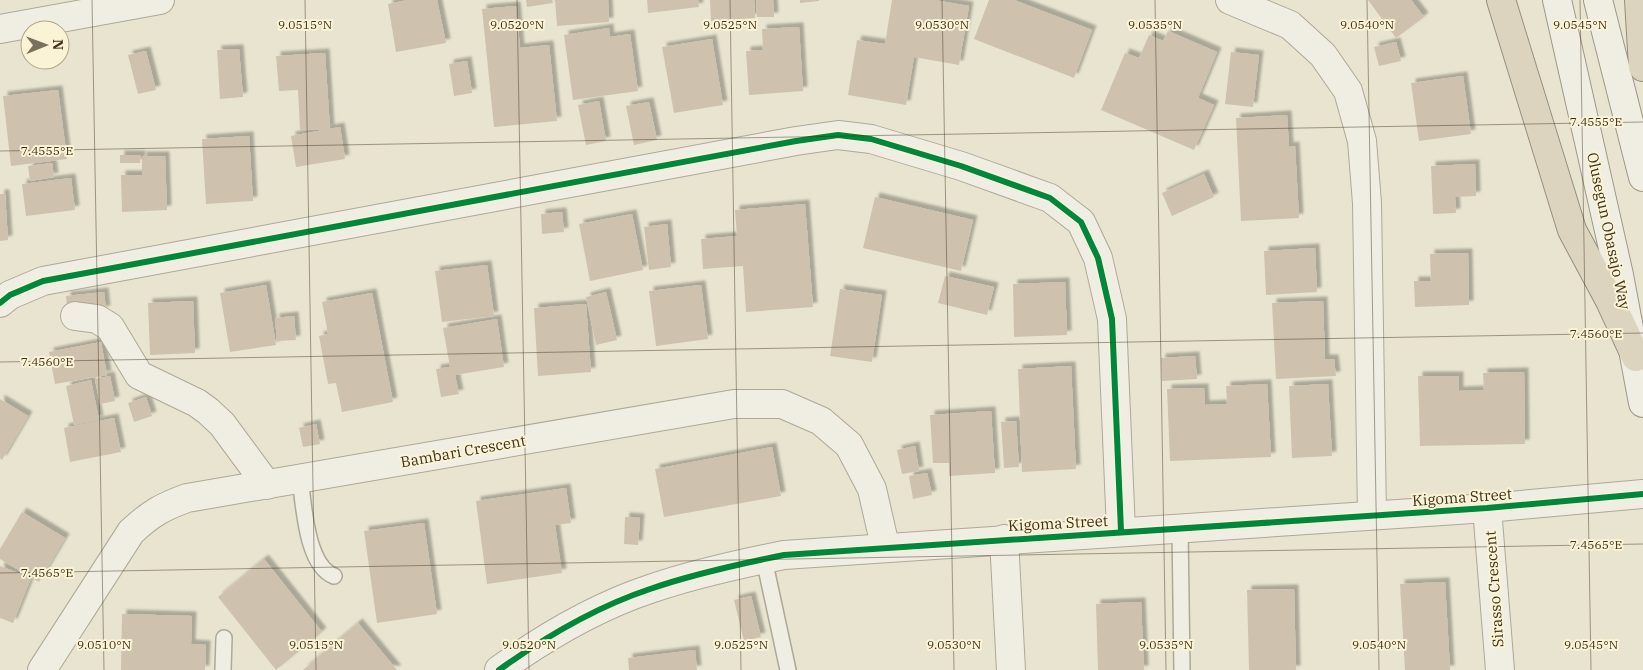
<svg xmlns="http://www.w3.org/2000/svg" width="1643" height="670" font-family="'IBM Plex Serif',serif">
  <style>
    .building { fill: #cec2af; filter: url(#shadow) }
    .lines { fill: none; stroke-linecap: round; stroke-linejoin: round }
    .lane-casing { stroke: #aea897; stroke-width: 18 }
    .street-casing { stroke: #aea897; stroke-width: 30 }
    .secondary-casing { stroke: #9e9888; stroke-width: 30 }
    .highway-casing { stroke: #948e7f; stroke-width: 30 }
    .lane { stroke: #f0ede2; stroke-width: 15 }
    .street { stroke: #f0ede2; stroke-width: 28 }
    .secondary { stroke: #f0ede2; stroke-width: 28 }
    .highway { stroke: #ddd4bf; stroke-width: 28 }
    .cycleway-casing { stroke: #faf3d5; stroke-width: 9 }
    .cycleway { stroke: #00873e; stroke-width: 6 }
    .ticks { fill: none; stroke: #3f311d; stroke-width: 1; stroke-opacity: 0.45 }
    .labels { text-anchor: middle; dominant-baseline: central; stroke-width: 4; stroke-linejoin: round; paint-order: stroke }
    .street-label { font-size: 15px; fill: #3f311d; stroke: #faf3d5 }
    .ticks-label { font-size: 12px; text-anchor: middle; fill: #3f311d; stroke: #faf3d5; stroke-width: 4; stroke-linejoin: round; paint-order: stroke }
  </style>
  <defs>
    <filter id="shadow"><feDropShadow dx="4.5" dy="-4.5" stdDeviation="1" flood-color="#0004"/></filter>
  </defs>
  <rect width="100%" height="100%" fill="#e9e4cf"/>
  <!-- building -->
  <g class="building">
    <path d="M408 0H437L446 43 396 52 388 4Z"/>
    <path d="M526 0H552L553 3 527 7Z"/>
    <path d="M555 0H608L609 22 557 26Z"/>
    <path d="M647 0H698L699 7 648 13Z"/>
    <path d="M710 0H754L755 18 711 21Z"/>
    <path d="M756 0H773L774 17H757Z"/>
    <path d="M800 0H819V1L800 3Z"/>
    <path d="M892 0H934L969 6 959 65 914 57 906 105 848 95 857 40 885 44Z"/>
    <path d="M989 0H1014L1092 30 1074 78 974 39Z"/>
    <path d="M1368 0H1411L1424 17 1396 38Z"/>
    <path d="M516 6 520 48 549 45 557 121 494 127 482 9Z"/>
    <path d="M799 27 803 91 749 95 746 51 763 50 762 29Z"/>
    <path d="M609 28 610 37 630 34 638 91 573 100 564 35Z"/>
    <path d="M1168 31 1217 52 1198 98 1214 105 1194 150 1101 110 1125 53 1139 58 1149 35 1163 41Z"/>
    <path d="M712 39 723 105 674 113 662 47Z"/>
    <path d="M1396 42 1401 61 1379 66 1374 47Z"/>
    <path d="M239 49 243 97 220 99 217 50Z"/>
    <path d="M146 51 156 90 138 94 128 55Z"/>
    <path d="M1231 52 1259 55 1253 107 1225 104Z"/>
    <path d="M325 53 330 129 300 130 298 90 279 91 276 56Z"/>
    <path d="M467 61 472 93 454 96 449 64Z"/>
    <path d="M1463 76 1471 134 1419 141 1411 83Z"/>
    <path d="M58 90 67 159 11 166 3 96Z"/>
    <path d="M599 101 606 141 586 145 578 105Z"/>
    <path d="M649 102 657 140 634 145 626 106Z"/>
    <path d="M1287 115 1289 147 1295 146 1299 218 1241 221 1236 118Z"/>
    <path d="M340 127 345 159 296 167 291 136Z"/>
    <path d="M249 136 253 201 206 204 202 139Z"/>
    <path d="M120 155H141L140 163H120Z"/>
    <path d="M142 156H165L167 210 122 212 121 175H142Z"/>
    <path d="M52 163 54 177 30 181 28 166Z"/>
    <path d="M1475 164 1476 196 1455 197 1456 213 1433 214 1431 166Z"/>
    <path d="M1204 174 1214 197 1172 216 1162 193Z"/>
    <path d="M71 178 75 210 26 216 22 184Z"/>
    <path d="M0 194H5L8 240 0 241Z"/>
    <path d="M875 197 973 220 961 271 863 248Z"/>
    <path d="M805 204 813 307 746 312 743 266 703 269 701 239 737 236 735 210Z"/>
    <path d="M562 212 564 232 542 234 541 214Z"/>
    <path d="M632 214 643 270 590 281 579 224Z"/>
    <path d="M667 224 671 267 649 270 644 227Z"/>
    <path d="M1315 248 1317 292 1266 295 1264 251Z"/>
    <path d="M1468 253 1469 305 1415 307 1414 281H1431L1430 254Z"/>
    <path d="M487 265 494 316 442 322 435 271Z"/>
    <path d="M945 276 994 287 987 315 938 303Z"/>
    <path d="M1065 282 1067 335 1014 337 1013 284Z"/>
    <path d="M266 285 276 345 230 352 220 293Z"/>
    <path d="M701 285 708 339 656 346 649 291Z"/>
    <path d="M840 289 882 295 872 362 830 356Z"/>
    <path d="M104 292 106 310 68 315 66 296Z"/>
    <path d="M606 292 617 340 596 345 586 297Z"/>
    <path d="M372 293 393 402 342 412 336 383 328 384 319 336 328 334 322 302Z"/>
    <path d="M193 301 195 353 150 355 148 303Z"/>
    <path d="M1323 301 1325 359H1334L1336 376 1276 379 1272 303Z"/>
    <path d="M586 304 591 372 538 376 534 308Z"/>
    <path d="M294 316 296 340 277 341 275 318Z"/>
    <path d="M497 319 504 367 455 375 459 394 441 397 436 369 450 367 443 328Z"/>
    <path d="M101 342 107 375 55 384 49 352Z"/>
    <path d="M1195 356 1197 379 1162 381 1161 358Z"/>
    <path d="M1071 366 1076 469 1022 472 1018 369Z"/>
    <path d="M1524 372 1525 444 1420 446 1418 376H1459V391L1484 390 1483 373Z"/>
    <path d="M110 376 115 401 100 404 95 379Z"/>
    <path d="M91 380 99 420 74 425 66 386Z"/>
    <path d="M1267 384 1271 457 1170 461 1167 389 1204 388 1205 405 1227 404 1226 386Z"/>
    <path d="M1328 384 1332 456 1292 458 1289 386Z"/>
    <path d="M146 397 152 416 134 422 128 403Z"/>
    <path d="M0 399 28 416 2 460 0 458Z"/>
    <path d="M991 411 995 473 949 476V463H933L930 415Z"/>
    <path d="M114 418 121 452 70 462 64 428Z"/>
    <path d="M1016 421 1019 467 1004 468 1001 422Z"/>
    <path d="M316 424 320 444 303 447 299 428Z"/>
    <path d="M915 446 919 471 902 474 897 450Z"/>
    <path d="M772 447 781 496 664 517 655 469Z"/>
    <path d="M927 473 932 495 913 499 909 476Z"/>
    <path d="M566 488 571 523 555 525 562 573 487 584 476 501Z"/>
    <path d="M22 512 65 538 39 582 0 559V549Z"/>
    <path d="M625 517 640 518 638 545 624 544Z"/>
    <path d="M424 523 437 614 377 623 364 531Z"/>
    <path d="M264 559 322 632 276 670 218 597Z"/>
    <path d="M0 566 31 578 13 623 0 618Z"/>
    <path d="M1445 582 1450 670H1405L1400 584Z"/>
    <path d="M1294 589 1296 670H1249L1247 590Z"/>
    <path d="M751 596 761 637 744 641 734 600Z"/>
    <path d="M1141 602 1144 670H1098L1096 604Z"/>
    <path d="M122 614 192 616 191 644 206 645 205 670H121Z"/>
    <path d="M358 623 397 670H303Z"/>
    <path d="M695 650 697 670H629L628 658Z"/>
  </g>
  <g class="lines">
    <!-- lane casing -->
    <g class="lane-casing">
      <g id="lane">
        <path d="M300 479C304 505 306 565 334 576"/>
        <path d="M1180 528 1182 670"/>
        <path d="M764 559 788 670"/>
        <path d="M223 670 224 638"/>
      </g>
    </g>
    <!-- street casing -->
    <g class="street-casing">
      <g id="street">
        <path d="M1230 0 1290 25 1323 55 1348 91 1362 141 1367 203 1372 515"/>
        <path d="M0 29 160 0"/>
        <path d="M0 303 10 295 43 281 796 141 838 135 871 139 961 166 1050 198 1081 222 1098 258 1112 319 1121 531"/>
        <path d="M75 316 97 319 110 327 139 375 197 403 208 411 222 424 267 485"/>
        <path d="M1487 508 1500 670"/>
        <path d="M1004 539 1011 670"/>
        <path d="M42 670 131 532C150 514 162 507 187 498L734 404H782L821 421 849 445 872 489 885 546"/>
        <path d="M499 670C545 637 596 607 650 589 693 574 739 564 784 555L1487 508 1643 494"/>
      </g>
    </g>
    <!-- secondary casing -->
    <g class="secondary-casing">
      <g id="secondary">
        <path d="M1557 0 1619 275 1643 403"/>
        <path d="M1598 0 1643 177"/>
      </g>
    </g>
    <!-- highway casing -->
    <g class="highway-casing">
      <g id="highway">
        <path d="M1501 0 1572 230 1610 301 1636 357"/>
        <path d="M1639 0 1643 67"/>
      </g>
    </g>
    <!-- lane -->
    <use href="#lane" class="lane"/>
    <!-- street -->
    <use href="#street" class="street"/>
    <!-- secondary -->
    <use href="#secondary" class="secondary"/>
    <!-- highway -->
    <use href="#highway" class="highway"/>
    <!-- cycleway casing -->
    <g class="cycleway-casing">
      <g id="cycleway">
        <path d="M0 303 10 295 43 281 796 141 838 135 871 139 961 166 1050 198 1081 222 1098 258 1112 319 1121 531"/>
        <path d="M499 670C545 637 596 607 650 589 693 574 739 564 784 555L1487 508 1643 494"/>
      </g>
    </g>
    <!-- cycleway -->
    <use href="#cycleway" class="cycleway"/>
  </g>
  <!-- ticks -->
  <path class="ticks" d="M92 0 104 670M305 0 316 670M517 0 529 670M730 0 741 670M942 0 954 670M1155 0 1166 670M1367 0 1379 670M1580 0 1591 670M0 151 1643 122M0 362 1643 333M0 573 1643 544"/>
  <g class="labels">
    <!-- street labels -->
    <g class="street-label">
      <text transform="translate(1609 231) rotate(78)">Olusegun Obasajo Way</text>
      <text transform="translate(463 451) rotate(-10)">Bambari Crescent</text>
      <text transform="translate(1462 497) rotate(-4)">Kigoma Street</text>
      <text transform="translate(1058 523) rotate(-3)">Kigoma Street</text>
      <text transform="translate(1494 589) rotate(-94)">Sirasso Crescent</text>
    </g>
  </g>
  <g class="ticks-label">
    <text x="305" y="29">9.0515°N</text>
    <text x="517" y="29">9.0520°N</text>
    <text x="730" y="29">9.0525°N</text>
    <text x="942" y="29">9.0530°N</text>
    <text x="1155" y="29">9.0535°N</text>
    <text x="1367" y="29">9.0540°N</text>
    <text x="1580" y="29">9.0545°N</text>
    <text x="1596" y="126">7.4555°E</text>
    <text x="47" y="155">7.4555°E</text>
    <text x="1596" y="338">7.4560°E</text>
    <text x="47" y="366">7.4560°E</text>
    <text x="1596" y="549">7.4565°E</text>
    <text x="47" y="577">7.4565°E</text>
    <text x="104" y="649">9.0510°N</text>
    <text x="316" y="649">9.0515°N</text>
    <text x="529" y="649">9.0520°N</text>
    <text x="741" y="649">9.0525°N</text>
    <text x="954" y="649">9.0530°N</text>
    <text x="1166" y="649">9.0535°N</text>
    <text x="1379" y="649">9.0540°N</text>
    <text x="1591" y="649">9.0545°N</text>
  </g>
  <!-- north arrow -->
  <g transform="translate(45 45) rotate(89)"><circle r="24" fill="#faf3d5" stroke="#afa58b"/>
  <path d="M0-4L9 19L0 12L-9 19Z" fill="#7a705b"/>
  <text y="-8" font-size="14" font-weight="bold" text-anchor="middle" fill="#3f311d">N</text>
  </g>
</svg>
